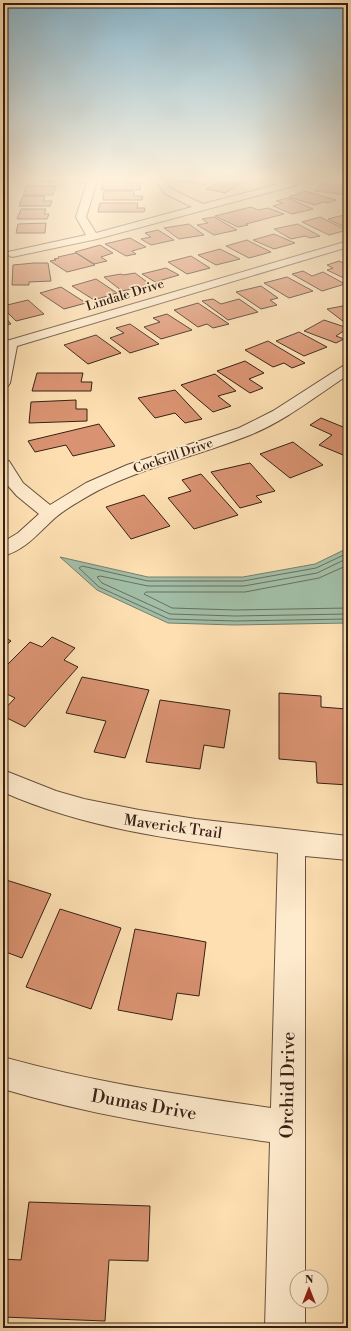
<svg xmlns="http://www.w3.org/2000/svg" width="351" height="1331" font-family="'Libre Bodoni',serif">
  <style>
    .water { fill: #a1bda6; stroke: #767f6d }
    .lines { fill: none; stroke-linecap: round; stroke-linejoin: round }
    .shore { stroke: #6b6f5e; stroke-width: 1 }
    .building { fill: #da9372; stroke: #352117 }
    .minor-casing { stroke: #67503e; stroke-width: 2 }
    .minor { fill: #feeacc; fill-rule: evenodd }
    .labels { text-anchor: middle; dominant-baseline: central; stroke-width: 3.5; stroke-linejoin: round; paint-order: stroke }
    .far-street-label { font-size: 13px; fill: #352117; stroke: #feeacc }
    .street-label { font-size: 15px; fill: #352117; stroke: #feeacc }
    .near-street-label { font-size: 18px; fill: #352117; stroke: #feeacc }
  </style>
  <rect width="100%" height="100%" fill="#fddfb1"/>
  <filter id="stains"><feTurbulence type="fractalNoise" baseFrequency=".005" numOctaves="4"/><feColorMatrix values="0 0 0 0 .2 0 0 0 0 .09 0 0 0 0 .02 0 0 0 .5 -.17"/></filter>
  <radialGradient id="worn" r=".72"><stop offset=".6" stop-color="#630" stop-opacity="0"/><stop offset="1" stop-color="#630" stop-opacity=".3"/></radialGradient>
  <!-- water -->
  <path class="water" d="M348 548V623L235 625 168 623 97 590 60 557 148 577H243L315 564Z"/>
  <g class="lines">
    <!-- shore -->
    <g class="shore">
      <path d="M348 553 316 568 243 581H148L82 566 79 568 99 587 169 619 235 621 348 619"/>
      <path d="M348 558 317 573 244 586H148L100 576 97 577 102 583 170 614 235 616 348 614"/>
      <path d="M348 565 319 578 245 592H146L144 594 172 608 235 610 348 608"/>
    </g>
  </g>
  <!-- building -->
  <g class="building">
    <path d="M162 178H214L206 185Z"/>
    <path d="M222 180 241 183 225 193 206 189Z"/>
    <path d="M103 182H141L140 190H101Z"/>
    <path d="M322 183 348 187V195L315 191Z"/>
    <path d="M27 186H56L53 195H23Z"/>
    <path d="M104 191H134V196H143L142 200H103Z"/>
    <path d="M305 191 336 200 328 203 323 202 315 205 289 197Z"/>
    <path d="M23 196H45L43 201H52L50 206H19Z"/>
    <path d="M288 198 313 209 292 214 273 206 283 203 276 201Z"/>
    <path d="M100 203H138L137 208H145L144 212H98Z"/>
    <path d="M251 207 258 210 268 208 284 214 246 224 248 225 238 227 215 216Z"/>
    <path d="M21 209H46L44 214H49L47 219H17Z"/>
    <path d="M348 214V224L343 226 328 219Z"/>
    <path d="M214 217 237 230 214 235 197 225 208 223 202 219Z"/>
    <path d="M320 217 347 230 329 235 302 222Z"/>
    <path d="M46 223 45 233H16L18 224Z"/>
    <path d="M189 224 204 235 179 239 164 228Z"/>
    <path d="M298 224 320 236 310 238 305 236 291 239 274 229Z"/>
    <path d="M158 230 174 240 151 245 141 239 151 237 145 233Z"/>
    <path d="M274 234 295 243 274 249 253 240Z"/>
    <path d="M130 238 146 247 132 251 136 254 126 256 105 244Z"/>
    <path d="M247 240 271 252 249 258 226 246Z"/>
    <path d="M100 245 113 253 101 257 107 261 94 264 75 252Z"/>
    <path d="M220 249 240 259 216 265 198 255Z"/>
    <path d="M76 253 95 265 67 272 50 261 56 260 54 259 59 258 58 257Z"/>
    <path d="M191 256 210 268 187 274 168 262Z"/>
    <path d="M339 261 348 265V280L327 270 333 268 327 265Z"/>
    <path d="M34 263H48L51 281 29 282V285H12L13 265Z"/>
    <path d="M166 268 179 275 155 282 142 274Z"/>
    <path d="M303 271 312 276 323 272 345 284 322 291 292 274Z"/>
    <path d="M135 273 151 285 122 291 104 277 121 274 123 275Z"/>
    <path d="M287 277 313 291 289 298 264 283Z"/>
    <path d="M96 279 117 293 94 300 72 286Z"/>
    <path d="M261 286 278 298 270 300 277 305 261 309 236 292Z"/>
    <path d="M61 287 86 303 64 309 40 293Z"/>
    <path d="M213 299 221 304 239 299 258 312 228 320 202 301Z"/>
    <path d="M28 300 44 314 16 321 3 308V306Z"/>
    <path d="M198 303 229 324 213 328 207 324 198 327 174 310Z"/>
    <path d="M348 305V325L327 309Z"/>
    <path d="M167 314 192 330 161 339 144 327 160 322 153 318Z"/>
    <path d="M3 315 11 324 3 325Z"/>
    <path d="M324 320 348 328 336 336 344 339 336 343 304 331Z"/>
    <path d="M130 324 159 344 130 353 110 338 124 333 116 328Z"/>
    <path d="M299 332 327 347 304 356 276 341Z"/>
    <path d="M96 335 121 353 88 364 64 345Z"/>
    <path d="M268 341 305 363 292 368 284 363 273 367 245 350Z"/>
    <path d="M245 361 264 373 249 379 263 388 250 393 217 371Z"/>
    <path d="M37 373H83L81 382H92L91 391H32Z"/>
    <path d="M215 374 236 391 218 396 231 406 213 412 181 385Z"/>
    <path d="M175 390 202 419 185 423 175 413 155 418 138 398Z"/>
    <path d="M76 400V409H87V421L29 423 31 402Z"/>
    <path d="M321 418 348 429V457L319 445 332 435 310 425Z"/>
    <path d="M99 424 115 446 73 456 66 445 35 452 28 441Z"/>
    <path d="M293 442 323 465 290 478 260 454Z"/>
    <path d="M250 463 275 491 256 496 262 502 240 508 211 472Z"/>
    <path d="M201 474 238 515 194 529 168 498 191 491 182 480Z"/>
    <path d="M144 495 170 526 131 539 106 507Z"/>
    <path d="M3 636 11 641 3 648Z"/>
    <path d="M52 637 75 648 64 660 78 667 25 727 3 716V711L15 698 3 692V669L30 642 42 647Z"/>
    <path d="M82 677 149 690 125 758 94 752 106 721 66 713Z"/>
    <path d="M279 693 321 696V707L347 709 348 785 317 783 316 762 279 759Z"/>
    <path d="M160 700 230 710 224 748 204 745 200 769 146 762Z"/>
    <path d="M3 879 51 894 22 958 3 951Z"/>
    <path d="M60 909 121 928 91 1009 26 987Z"/>
    <path d="M135 929 206 942 199 996 177 993 172 1020 118 1010Z"/>
    <path d="M29 1202 150 1206 148 1261 109 1260 105 1321 3 1317V1259L21 1260Z"/>
  </g>
  <g class="lines">
    <!-- minor casing -->
    <g class="minor-casing">
      <g id="minor">
        <path d="M24 178H98L86 217 96 233 192 207 164 193 155 178H164L171 189 203 204 294 180 299 183 297 185 97 239 12 257 6 254 8 252 86 235 76 217 87 182 28 181Z"/>
        <path d="M348 241V247L17 346 10 383 8 386 3 387V342Z"/>
        <path d="M348 365V375C316 396 285 421 250 435 200 455 148 466 99 490 86 497 67 508 56 517 39 532 26 550 3 556V542L18 533 39 514 17 496 3 480V460L9 461 23 483 50 505 86 483 127 465 239 428 273 411 343 366Z"/>
        <path d="M3 770 56 791 84 799 139 810 196 819 348 836V860L305 856V1277H297V1301H305V1328H265L270 1142C180 1129 91 1115 3 1089V1057C91 1082 181 1095 271 1108L278 853C184 841 91 831 3 792Z"/>
      </g>
    </g>
    <!-- minor -->
    <use href="#minor" class="minor"/>
  </g>
  <!-- sky -->
  <linearGradient id="sky" x2="0" y2="1"><stop stop-color="#8bb8ce"/><stop offset="0.49" stop-color="#fef1dc"/><stop offset="1" stop-color="#fef1dc" stop-opacity="0"/></linearGradient>
  <rect width="351" height="365" fill="url(#sky)"/>
  <g class="labels">
    <!-- far-street labels -->
    <g class="far-street-label">
      <text transform="translate(125 295) rotate(-17)">Lindale Drive</text>
      <text transform="translate(173 456) rotate(-19)">Cockrill Drive</text>
    </g>
    <!-- street labels -->
    <g class="street-label">
      <text transform="translate(173 827) rotate(8)">Maverick Trail</text>
    </g>
    <!-- near-street labels -->
    <g class="near-street-label">
      <text transform="translate(288 1085) rotate(-89)">Orchid Drive</text>
      <text transform="translate(144 1105) rotate(10)">Dumas Drive</text>
    </g>
  </g>
  <!-- margin -->
  <rect width="351" height="1331" fill="none" stroke="#fddfb1" stroke-width="16"/>
  <rect x="4" y="4" width="343" height="1323" fill="none" stroke="#352117" stroke-width="2"/>
  <rect x="8" y="8" width="335" height="1315" fill="none" stroke="#352117"/>
  <!-- north arrow -->
  <g transform="translate(309 1289)"><circle r="19" fill="#feeacc" stroke="#ae9a84"/>
  <path d="M0-3L7 15L0 10L-7 15Z" fill="#8f2418"/>
  <text y="-6" font-size="11" font-weight="bold" text-anchor="middle" fill="#352117">N</text>
  </g>
  <rect width="100%" height="100%" filter="url(#stains)"/>
  <rect width="100%" height="100%" fill="url(#worn)"/>
</svg>
